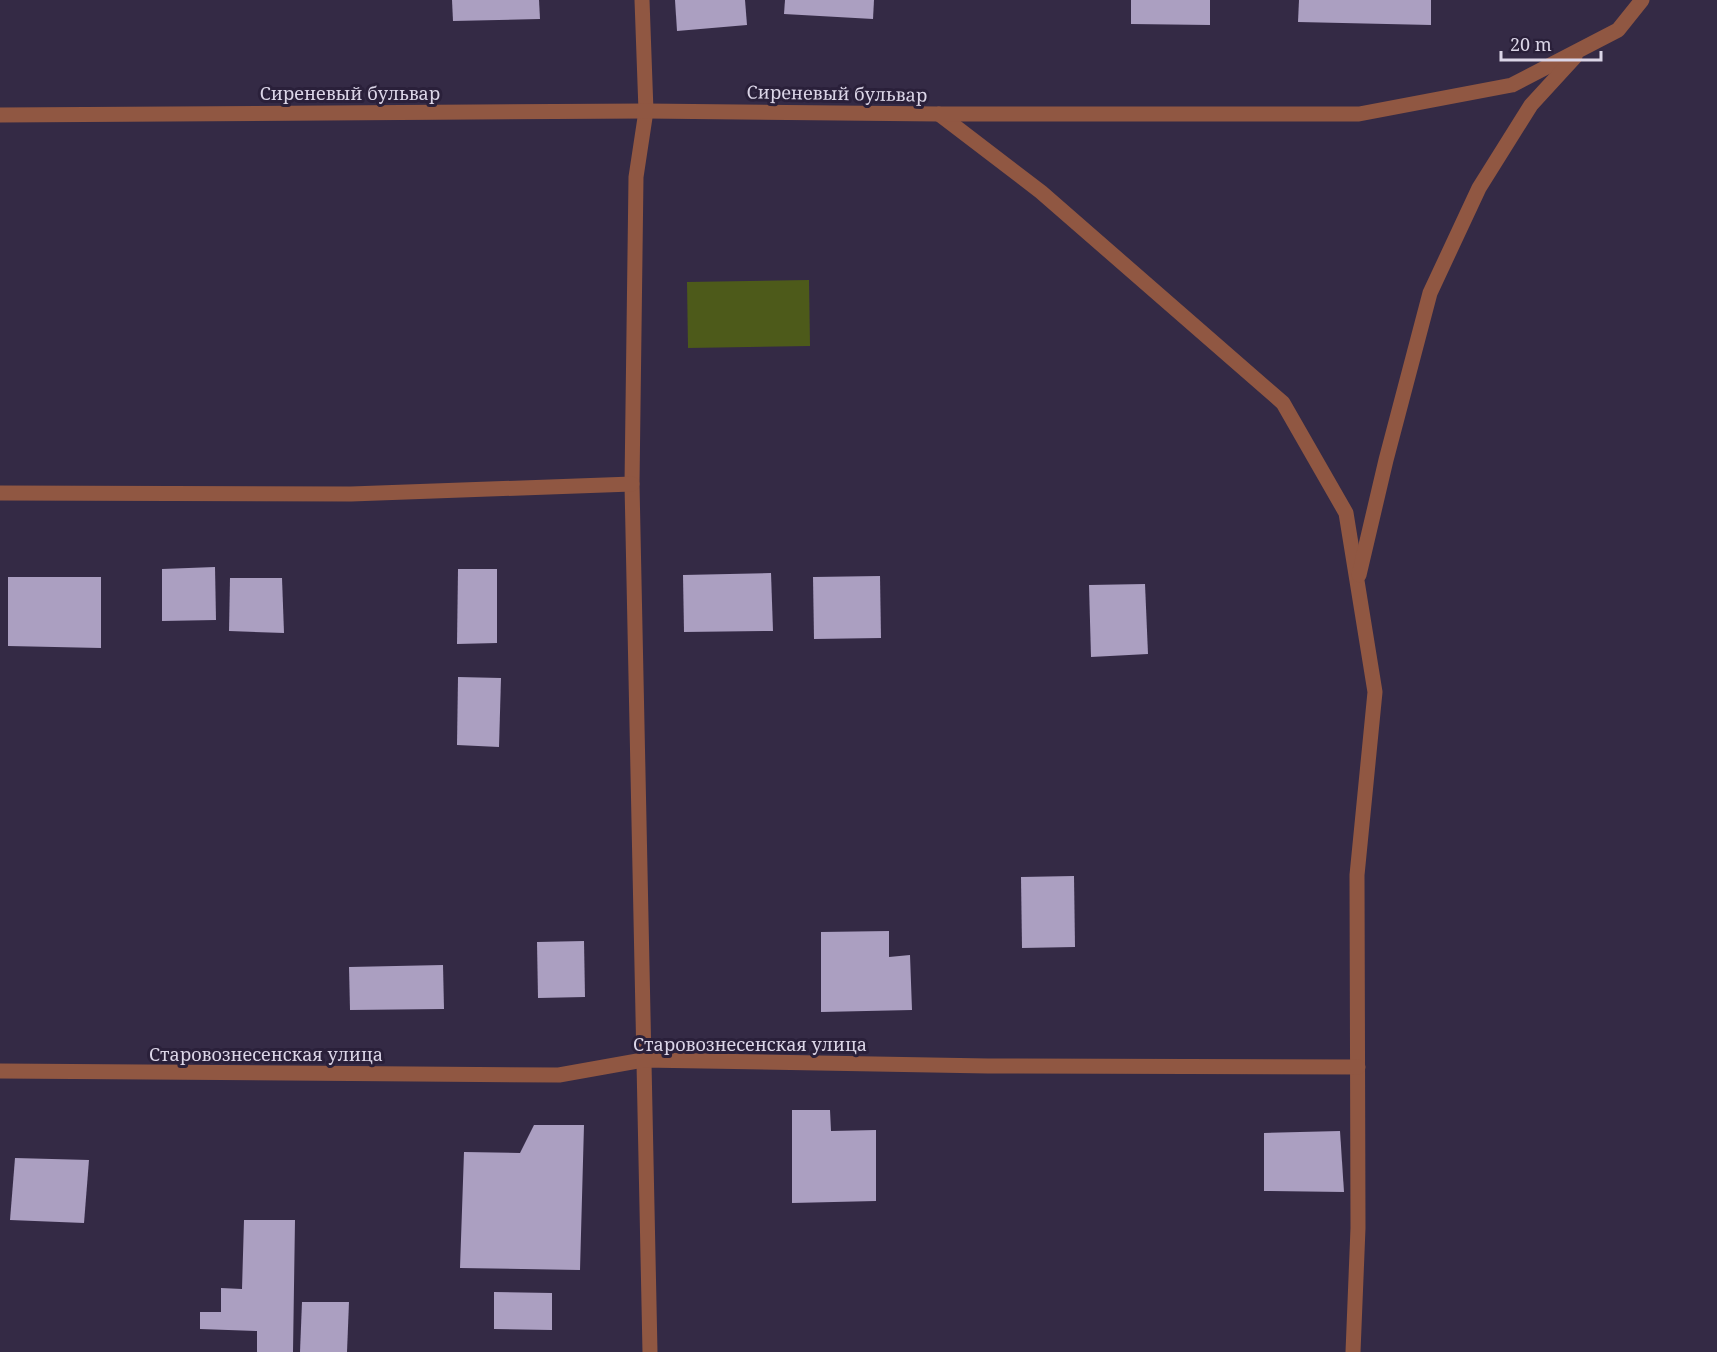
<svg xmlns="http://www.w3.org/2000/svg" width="1717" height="1352" font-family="'Noto Serif',serif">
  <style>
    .green { fill: #4d5a1a }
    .building { fill: #ab9fc1 }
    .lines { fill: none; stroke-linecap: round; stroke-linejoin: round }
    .minor { stroke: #905742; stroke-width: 15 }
    .labels { text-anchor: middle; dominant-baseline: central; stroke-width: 6; stroke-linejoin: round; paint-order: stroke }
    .street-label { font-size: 18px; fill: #dbd5e7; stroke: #2a203a }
  </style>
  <rect width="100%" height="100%" fill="#342a45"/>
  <!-- green -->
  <path class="green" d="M809 280 810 346 688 348 687 282Z"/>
  <!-- building -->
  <g class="building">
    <path d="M452 0H539L540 19 453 21Z"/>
    <path d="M675 0H745L747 25 677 31Z"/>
    <path d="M785 0H874L873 19 784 14Z"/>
    <path d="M1131 0H1210V25L1131 24Z"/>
    <path d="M1299 0H1431V25L1298 22Z"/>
    <path d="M215 567 216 620 162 621V569Z"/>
    <path d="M458 569H497V643L457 644Z"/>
    <path d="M771 573 773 631 684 632 683 575Z"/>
    <path d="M880 576 881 638 814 639 813 577Z"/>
    <path d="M8 577H101V648L8 646Z"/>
    <path d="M230 578H282L284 633 229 631Z"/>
    <path d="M1145 584 1148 654 1091 657 1089 585Z"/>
    <path d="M458 677 501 678 499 747 457 745Z"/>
    <path d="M1074 876 1075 947 1022 948 1021 877Z"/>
    <path d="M889 931V957L910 955 912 1010 821 1012V932Z"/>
    <path d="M584 941 585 997 538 998 537 942Z"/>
    <path d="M443 965 444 1009 350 1010 349 967Z"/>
    <path d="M792 1110H830L831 1131 876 1130V1201L792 1203Z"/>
    <path d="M534 1125H584L580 1270 460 1268 464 1152 520 1153Z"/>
    <path d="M1340 1131 1344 1192 1264 1191V1133Z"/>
    <path d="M15 1158 89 1160 84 1223 10 1220Z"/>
    <path d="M244 1220H295L293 1352H257V1331L200 1329V1312H221V1288L242 1289Z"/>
    <path d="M494 1292 552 1293V1330L494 1329Z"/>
    <path d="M302 1302H349L347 1352H300Z"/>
  </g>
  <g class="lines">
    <!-- minor -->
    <g class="minor">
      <path d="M642 0 646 111 636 177 632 484 650 1352"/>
      <path d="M939 114 1041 192 1283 403 1346 513 1375 692 1357 875 1358 1228 1353 1352"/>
      <path d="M0 115 646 111 939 114H1359L1512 85 1618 30 1642 0"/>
      <path d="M0 493 351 494 632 484"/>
      <path d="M1359 575 1386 460 1430 293 1479 188 1531 105 1575 57"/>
      <path d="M0 1071 559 1075 643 1060 988 1066 1358 1067"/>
    </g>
  </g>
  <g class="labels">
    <!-- street labels -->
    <g class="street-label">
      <text x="350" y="93">Сиреневый бульвар</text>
      <text transform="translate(837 93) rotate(1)">Сиреневый бульвар</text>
      <text x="750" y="1044">Старовознесенская улица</text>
      <text x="266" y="1054">Старовознесенская улица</text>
    </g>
  </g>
  <!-- scale -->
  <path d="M1501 51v9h100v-9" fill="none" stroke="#dbd5e7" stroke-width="3"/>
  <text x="1510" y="51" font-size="18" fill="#dbd5e7" stroke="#2a203a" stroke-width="4.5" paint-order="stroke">20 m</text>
</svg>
